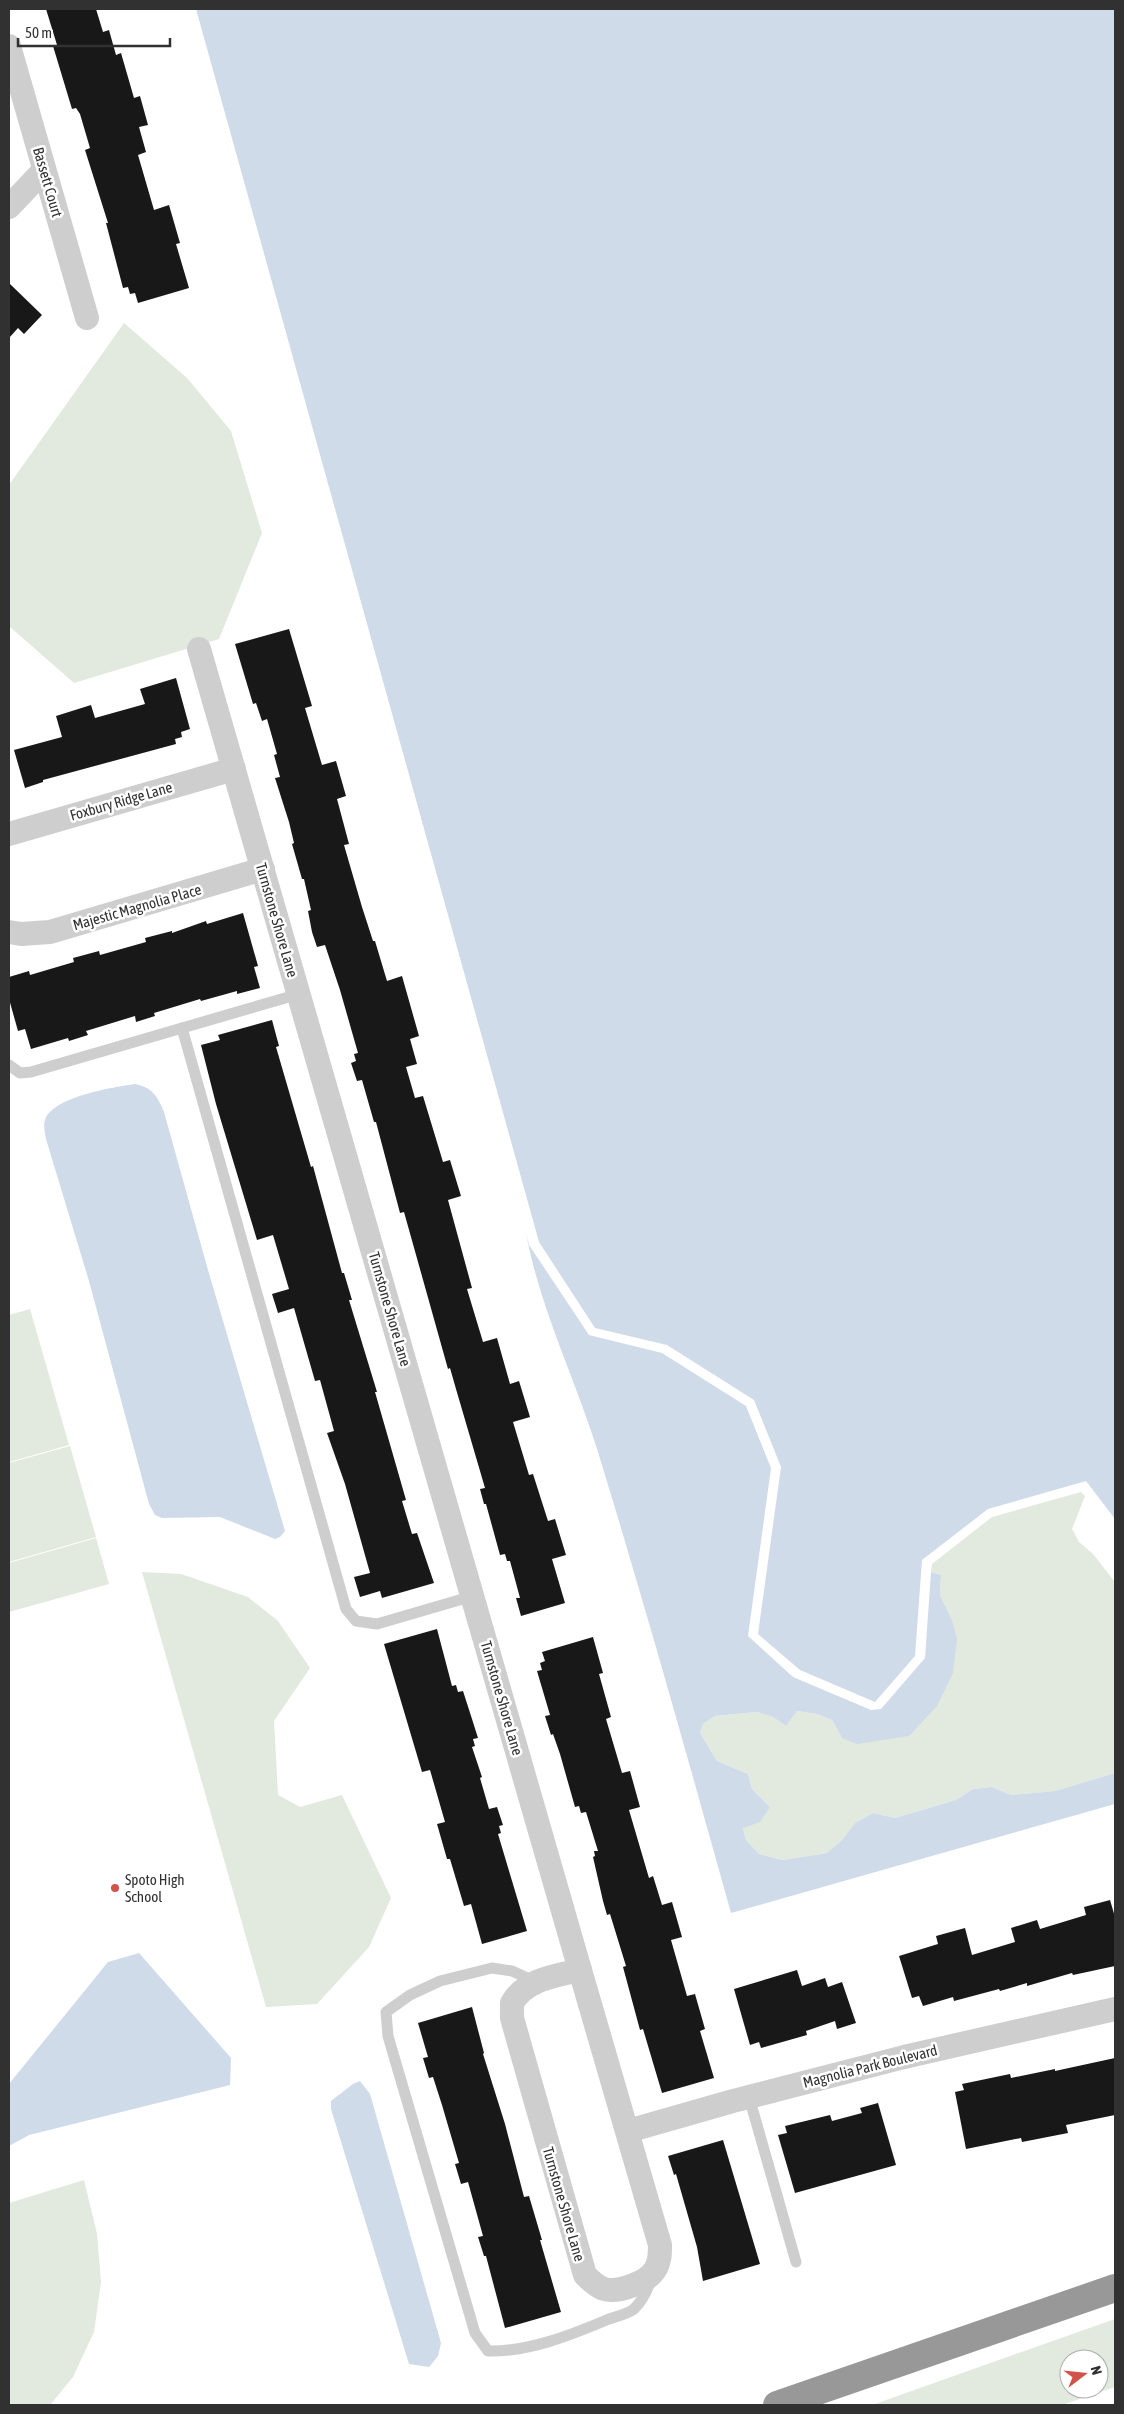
<svg xmlns="http://www.w3.org/2000/svg" width="1124" height="2414" font-family="'Asap Condensed',sans-serif">
  <style>
    .green { fill: #e2e9de; fill-rule: evenodd }
    .water { fill: #cfdbe9 }
    .building { fill: #181818 }
    .lines { fill: none; stroke-linecap: round; stroke-linejoin: round }
    .service { stroke: #cecece; stroke-width: 11 }
    .minor { stroke: #cecece; stroke-width: 24 }
    .motorway { stroke: #989898; stroke-width: 28 }
    .poi-dot { fill: #d25349; stroke: #fff; stroke-width: 2 }
    .labels { text-anchor: middle; dominant-baseline: central; stroke-width: 5; stroke-linejoin: round; paint-order: stroke }
    .street-label { font-size: 15px; fill: #313131; stroke: #fff }
    .poi-label { font-size: 15px; fill: #313131; stroke: #fff; text-anchor: start }
  </style>
  <rect width="100%" height="100%" fill="#fff"/>
  <!-- green -->
  <g class="green">
    <path d="M124 323 187 378 231 431 262 533 219 639 74 683 9 626V485Z"/>
    <path d="M30 1309 69 1445 9 1462V1315Z"/>
    <path d="M70 1446 96 1537 9 1562V1463Z"/>
    <path d="M1081 1492 1085 1496 1072 1529 1079 1542 1093 1554 1115 1582V1773L1055 1791 1011 1795 992 1787 973 1789 956 1800 895 1818 873 1813 855 1823 842 1840 827 1853 782 1860 759 1854 746 1840 743 1828 770 1807 752 1789 748 1774 717 1761 700 1733 703 1724 715 1716 757 1712 773 1717 786 1726 797 1711 817 1714 832 1720 842 1738 909 1736 952 1620 940 1595 941 1575 931 1572 932 1564 992 1517Z"/>
    <path d="M96 1538 109 1584 9 1612V1563Z"/>
    <path d="M142 1572 181 1574 248 1597 278 1621 310 1668 274 1721 278 1795 300 1807 342 1795 391 1898 369 1947 317 2004 266 2007Z"/>
    <path d="M84 2180 97 2234 101 2282 94 2332 73 2377 50 2405H9V2203Z"/>
    <path d="M1115 2319V2387L1062 2405H872ZM1069 2359H1099V2389H1069Z"/>
  </g>
  <!-- water -->
  <g class="water">
    <path d="M196 9H1115V1519L1086 1481 988 1509 922 1560 915 1656 875 1702 800 1670 758 1634 781 1467 754 1400 667 1345 595 1328 539 1242Z"/>
    <path d="M135 1084C152 1087 158 1097 164 1112L208 1270 285 1531 280 1537 275 1539 220 1517 162 1518 155 1515 149 1504 89 1281 46 1139C45 1133 43 1125 45 1120 52 1097 114 1087 135 1084Z"/>
    <path d="M526 1233 529 1245 589 1335 662 1353 746 1406 771 1468 748 1636 793 1677 871 1710 881 1709 925 1658 931 1572 941 1575 940 1595 952 1620 957 1639 953 1673 937 1706 909 1736 857 1744 842 1738 832 1720 817 1714 797 1711 786 1726 773 1717 757 1712 715 1716 703 1724 700 1733 717 1761 748 1774 752 1789 770 1807 760 1822 743 1828 746 1840 759 1854 782 1860 827 1853 842 1840 855 1823 873 1813 895 1818 956 1800 973 1789 992 1787 1011 1795 1055 1791 1115 1773V1804L731 1913C688 1759 645 1605 598 1452 575 1378 540 1309 526 1233Z"/>
    <path d="M139 1953 231 2058 230 2085 29 2135 9 2146V2084L108 1962Z"/>
    <path d="M360 2081 370 2094 441 2343 438 2356 429 2367 409 2364 331 2109V2101L353 2084Z"/>
  </g>
  <!-- building -->
  <g class="building">
    <path d="M46 9H96L103 32 109 30 116 55 121 53 134 98 140 96 148 125 139 127 146 152 138 155 154 210 169 205 180 243 176 244 189 288 138 303 135 293 130 294 128 287 123 288 106 223H108L85 150 90 148 80 114 76 108 72 109 53 46 57 45Z"/>
    <path d="M9 283 42 315 24 334 18 328 9 338Z"/>
    <path d="M289 629 312 706 305 708 322 765 336 761 346 796 337 799 349 844 344 845 362 907 373 941H375L387 981 402 976 419 1036 410 1039 417 1064 406 1067 415 1098 423 1096 443 1162 450 1160 461 1196 448 1200 472 1288 467 1289 483 1342 497 1338 510 1384 519 1381 530 1417 513 1422 529 1475 533 1474 548 1521 555 1519 566 1555 552 1559 565 1603 521 1616 516 1598H520L510 1561H507L505 1554 500 1555 486 1504H484L480 1489 485 1488 456 1389 450 1368 448 1369 404 1212 400 1213 376 1122H374L362 1080 357 1081 351 1063 356 1061 354 1054 358 1053 340 990 325 945 317 947 312 932 308 911 311 910 304 879H302L292 844 294 843 289 822 275 778 280 777 274 755 277 754 267 719 262 721 256 703 253 704 235 644Z"/>
    <path d="M176 678 190 729 181 732 182 737 175 739 176 744 43 780V782L25 788 14 750 62 737 56 716 91 705 95 718 145 704 140 689Z"/>
    <path d="M243 913 258 966 254 967 260 988 237 994V991L201 1001 200 999 154 1013 155 1016 136 1022 135 1016 86 1031 88 1035 69 1041 68 1038 31 1049 25 1029 18 1031 9 999V977L29 971 30 975 74 962 73 958 99 951 100 955 146 942 145 938 172 931V933L206 921 207 924Z"/>
    <path d="M272 1020 279 1046 276 1047 311 1167 313 1166 342 1273H344L352 1300H349L377 1392H375L406 1500 402 1501 412 1534 417 1533 434 1583 382 1598 380 1591 360 1597 354 1577 370 1573 345 1484 327 1433 334 1431 320 1380 315 1381 294 1308 278 1313 272 1294 289 1289 273 1235 257 1240 216 1104 201 1045 220 1040 218 1035Z"/>
    <path d="M437 1629 452 1686 456 1685 458 1692 463 1691 472 1719 478 1738 473 1739 475 1746 472 1747 482 1777 480 1778 489 1809 497 1807 503 1825 499 1826 501 1833 498 1834 527 1931 482 1944 471 1904 464 1906 450 1859H447L437 1824 445 1822 430 1770 422 1772 384 1644Z"/>
    <path d="M593 1637 603 1673 599 1674 611 1717 606 1719 622 1773 630 1771 640 1807 629 1810 649 1878 653 1876 662 1905 672 1902 682 1937 671 1940 687 1996 695 1994 705 2029 700 2031 714 2078 662 2093 643 2029 640 2030 623 1967 626 1966 610 1914 607 1915 603 1901 593 1857 595 1856 594 1851H598L586 1812 581 1813 579 1806 575 1807 560 1754 553 1734 551 1735 545 1716 550 1715 537 1671 542 1670 540 1663 545 1661 542 1652Z"/>
    <path d="M1110 1900 1115 1917V1966L1073 1975 1072 1973 1027 1986V1983L1000 1991 999 1989 954 2001 953 1997 923 2006 919 1996 912 1998 899 1956 938 1944 936 1936 965 1928 972 1955 1015 1942 1011 1928 1037 1920 1040 1929 1086 1915 1084 1907Z"/>
    <path d="M797 1970 802 1986 825 1978 828 1987 842 1982 856 2023 837 2029 835 2021 806 2031 807 2035 761 2048 759 2042 750 2045 734 1989Z"/>
    <path d="M472 2007 484 2053 483 2054 505 2124 524 2197 529 2196 542 2240H540L561 2312 505 2328 486 2256H484L478 2237 483 2236 468 2182 461 2184 455 2164 459 2163 442 2105 433 2077 429 2078 423 2058 428 2057 418 2023Z"/>
    <path d="M1115 2058V2115L1066 2125 1068 2133 1022 2142 1021 2138 966 2149 955 2092 964 2090 962 2084 1010 2074 1011 2078 1055 2069V2071Z"/>
    <path d="M878 2103 896 2165 795 2193 778 2135 787 2133 785 2126 830 2115 832 2121 862 2113 860 2108Z"/>
    <path d="M723 2140 760 2264 703 2281 697 2247 676 2174 674 2175 668 2156Z"/>
  </g>
  <g class="lines">
    <!-- service -->
    <g class="service">
      <path d="M182 1028 346 1609 356 1621 377 1624 473 1596"/>
      <path d="M9 1065 20 1073 31 1072 299 994"/>
      <path d="M536 1982 512 1971 492 1968 440 1981 410 1995 386 2012 388 2036 475 2333 488 2351C529 2352 571 2335 609 2319 617 2316 628 2314 634 2309 642 2301 648 2289 651 2279"/>
      <path d="M749 2097 796 2262"/>
    </g>
    <!-- minor -->
    <g class="minor">
      <path d="M9 46 87 318"/>
      <path d="M9 207 44 170"/>
      <path d="M199 649 580 1970"/>
      <path d="M9 834 234 769"/>
      <path d="M9 932 21 934 50 932 263 869"/>
      <path d="M580 1970 660 2245C660 2253 660 2261 656 2268 649 2282 619 2293 604 2289 597 2287 590 2280 585 2275L512 2018V2003C526 1979 555 1976 580 1970Z"/>
      <path d="M628 2131 733 2101 904 2057 1115 2009"/>
    </g>
    <!-- motorway -->
    <path class="motorway" d="M777 2405 1115 2288"/>
  </g>
  <!-- markers -->
  <circle class="poi-dot" cx="115" cy="1888" r="5"/>
  <g class="labels">
    <!-- street labels -->
    <g class="street-label">
      <text transform="translate(48 182) rotate(74)">Bassett Court</text>
      <text transform="translate(121 801) rotate(-16)">Foxbury Ridge Lane</text>
      <text transform="translate(137 907) rotate(-16)">Majestic Magnolia Place</text>
      <text transform="translate(277 920) rotate(74)">Turnstone Shore Lane</text>
      <text transform="translate(390 1309) rotate(74)">Turnstone Shore Lane</text>
      <text transform="translate(502 1698) rotate(74)">Turnstone Shore Lane</text>
      <text transform="translate(870 2066) rotate(-14)">Magnolia Park Boulevard</text>
      <text transform="translate(564 2204) rotate(74)">Turnstone Shore Lane</text>
    </g>
    <!-- poi labels -->
    <g class="poi-label">
      <text x="125" y="1879">Spoto High<tspan x="125" dy="17">School</tspan></text>
    </g>
  </g>
  <!-- border -->
  <rect width="1124" height="2414" fill="none" stroke="#313131" stroke-width="20"/>
  <!-- north arrow -->
  <g transform="translate(1084 2374) rotate(74)"><circle r="24" fill="#ffffff" stroke="#adadad"/>
  <path d="M0-4L9 19L0 12L-9 19Z" fill="#d25349"/>
  <text y="-8" font-size="14" font-weight="bold" text-anchor="middle" fill="#313131">N</text>
  </g>
  <!-- scale -->
  <path d="M18 38v8h152v-8" fill="none" stroke="#313131" stroke-width="2.5"/>
  <text x="25" y="38" font-size="15" fill="#313131" stroke="#ffffff" stroke-width="4" paint-order="stroke">50 m</text>
</svg>
